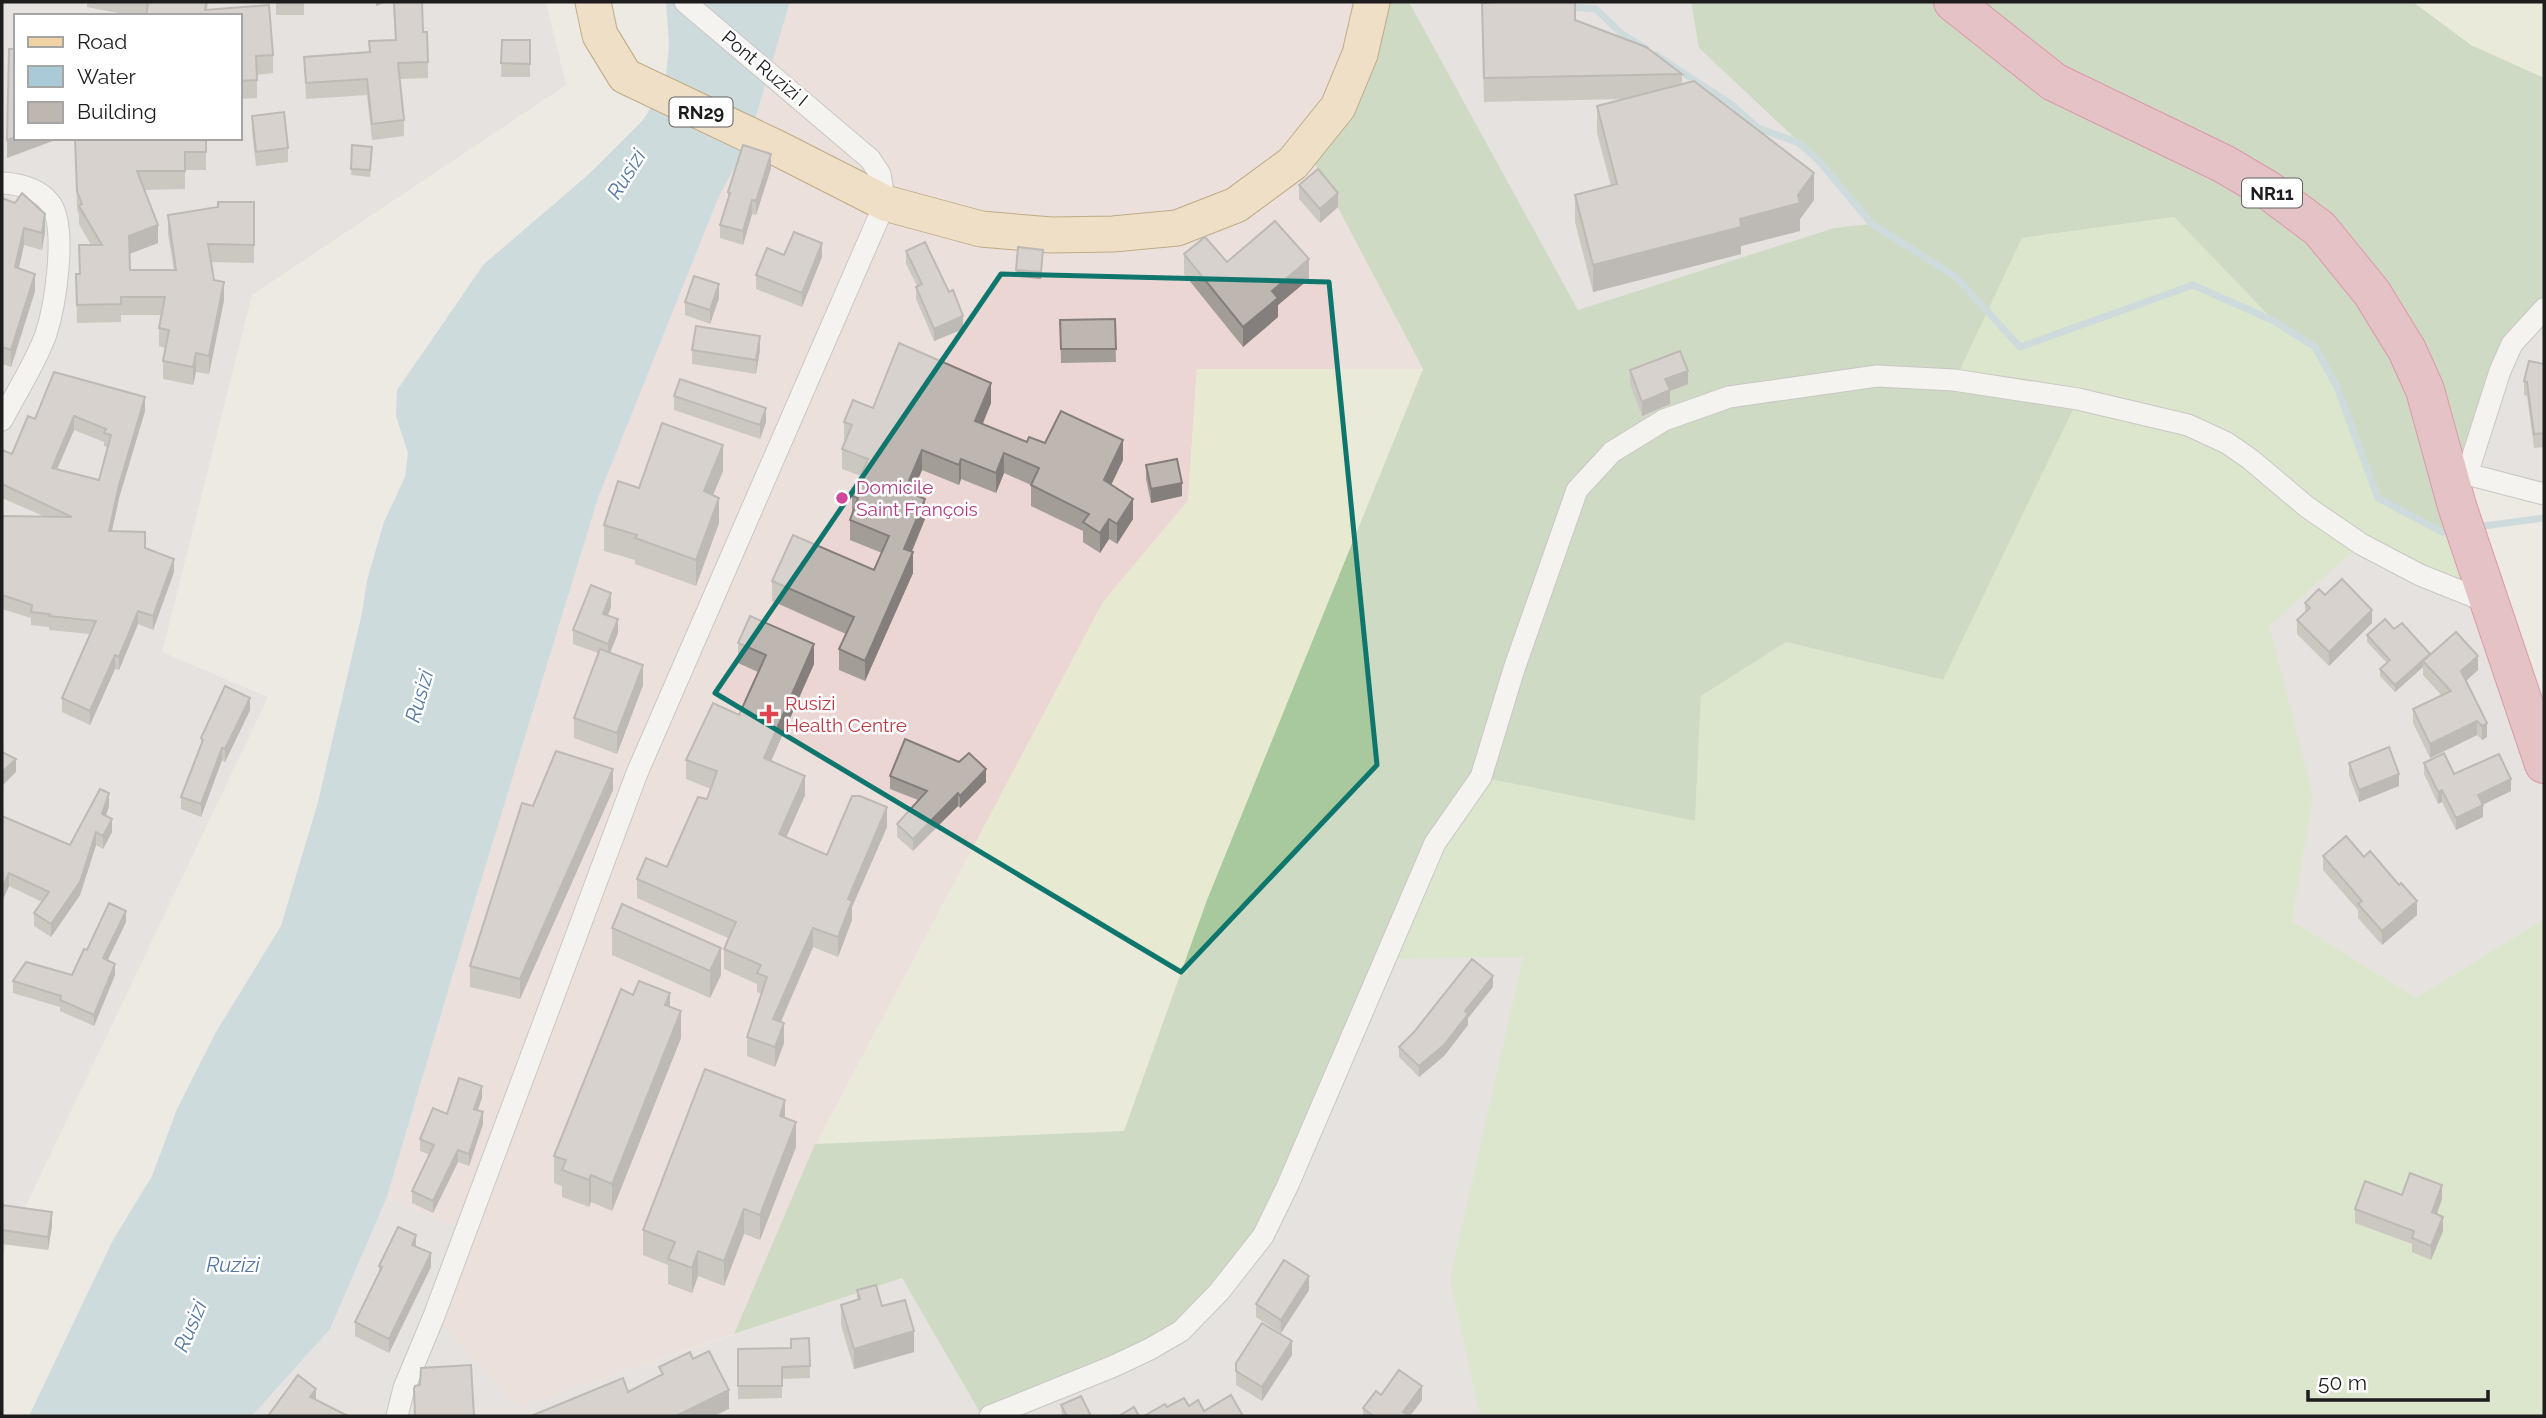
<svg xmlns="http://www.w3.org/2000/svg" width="2546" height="1418" font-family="Raleway,sans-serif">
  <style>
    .residential { fill: #dbdada; fill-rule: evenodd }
    .commercial { fill: #ecd6d4 }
    .farmland { fill: #e7ead1 }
    .grass { fill: #c6e2af }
    .forest { fill: #a8c89d }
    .water { fill: #a9cad6 }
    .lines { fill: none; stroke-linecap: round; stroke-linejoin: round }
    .stream { stroke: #a9cad6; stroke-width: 7 }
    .street-casing { stroke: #9e9e9e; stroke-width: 23 }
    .primary-casing { stroke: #856210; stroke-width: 37 }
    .highway-casing { stroke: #c53763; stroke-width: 40 }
    .street { stroke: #fff; stroke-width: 21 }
    .primary { stroke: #f1d2a4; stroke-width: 35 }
    .highway { stroke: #dc939f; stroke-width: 38 }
    .wall { fill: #a39d98; fill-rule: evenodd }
    .shaded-wall { fill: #847f7c }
    .building { fill: #bdb6b1; stroke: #847f7c; stroke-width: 2; fill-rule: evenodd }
    .marked { fill: none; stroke: #0f766e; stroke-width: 5; stroke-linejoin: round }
    .hotel-dot { fill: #d1479c; stroke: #fff; stroke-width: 2.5 }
    .health-dot { fill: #e0444e; stroke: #fff; stroke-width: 2.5 }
    .labels { text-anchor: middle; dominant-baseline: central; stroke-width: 5; stroke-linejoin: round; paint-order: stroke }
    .shield { fill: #fff; stroke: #616161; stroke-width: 2 }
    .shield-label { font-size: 18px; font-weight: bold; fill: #1d1d1d }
    .street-label { font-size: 19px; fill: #1d1d1d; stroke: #fff }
    .hotel-label { font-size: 19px; fill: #b23c85; stroke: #fff; text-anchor: start }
    .health-label { font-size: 19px; fill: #be3a42; stroke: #fff; text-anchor: start }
    .water-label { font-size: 21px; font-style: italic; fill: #5478a1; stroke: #fff }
  </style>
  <rect width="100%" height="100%" fill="#edeae4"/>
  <!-- residential -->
  <g class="residential">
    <path d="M2 2H546L566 85 252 295 162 652 268 697 2 1256ZM16 16H240V138H16Z"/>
    <path d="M1409 2H1691L1699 48 1818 160 1872 224 1834 228 1578 310Z"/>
    <path d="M2544 309V494L2467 474 2500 371Z"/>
    <path d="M2361 544 2490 603 2544 764V919L2416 998 2292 921 2313 796 2268 626Z"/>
    <path d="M1523 957 1450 1279 1480 1416H990L1386 959Z"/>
    <path d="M387 1197 466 1231 519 1407 902 1278 982 1416H252L330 1329Z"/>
  </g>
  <!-- commercial -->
  <path class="commercial" d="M790 2H1340L1372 4 1306 147 1423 369H1197L1188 501 1103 602 816 1144 734 1334 519 1407 434 1316 466 1231 387 1197 473 907 598 498 719 196 748 143Z"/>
  <!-- farmland -->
  <g class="farmland">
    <path d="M2413 2H2544V78L2471 45Z"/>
    <path d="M1197 369H1423L1207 900 1124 1131 816 1144 1103 602 1188 501Z"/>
  </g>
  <!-- grass -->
  <path class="grass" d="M2174 217 2274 321 2315 347 2337 387 2378 498 2457 506 2490 603 2361 544 2269 626 2313 796 2292 921 2416 998 2544 919V1416H1480L1450 1279 1523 957 1386 959 1481 777 1695 821 1701 695 1786 642 1943 680 1954 380 2022 238Z"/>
  <!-- forest -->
  <path class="forest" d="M1340 2H1409L1578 310 1834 228 1871 224 1818 160 1699 48 1691 2H2413L2471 45 2544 78V309L2524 329 2457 506 2442 532 2378 498 2337 387 2315 347 2274 321 2174 217 2022 238 1955 380 2078 399 1943 680 1786 642 1701 696 1695 821 1481 777 1435 843 1287 1187 1181 1331 982 1416 902 1278 734 1334 815 1144 1124 1131 1207 900 1423 369 1306 147 1372 4Z"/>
  <!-- water -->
  <path class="water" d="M666 2H790L748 143 719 196 598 498 473 907 387 1197 330 1329 252 1416H29L113 1240 152 1176 177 1109 216 1032 281 926 318 802 362 613 367 580 384 522 405 477 408 453 396 416 397 390 484 264 589 174 643 120 665 86 669 45Z"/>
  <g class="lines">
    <!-- stream -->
    <g class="stream">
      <path d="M1567 7 1596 9 1622 34 1646 49"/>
      <path d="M1656 55 1732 105 1758 128 1799 143 1818 160 1872 224 1956 277 2020 347 2193 285 2274 321 2315 347 2337 387 2378 498 2442 532 2453 531"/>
      <path d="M2476 527 2544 518"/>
    </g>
    <!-- street casing -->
    <g class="street-casing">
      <g id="street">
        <path d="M2 183C19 184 38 188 50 203 68 227 55 306 46 334 36 362 16 393 2 420"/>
        <path d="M2467 474 2500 371 2512 344 2544 309"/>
        <path d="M2455 476 2467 474 2544 494"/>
        <path d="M397 1416 404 1388 434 1316 637 773 885 203 880 174 870 159 685 2"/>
        <path d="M990 1416 1114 1366 1150 1349 1181 1331 1219 1292 1263 1236 1287 1187 1435 843 1481 777 1514 669 1577 490 1612 452 1664 420 1729 397 1877 376 1954 380 2078 399 2188 425 2227 443 2250 459 2307 507 2361 544 2420 575 2490 603"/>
      </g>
    </g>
    <!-- primary casing -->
    <g class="primary-casing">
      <path id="primary" d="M593 2 600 35 625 76 777 148 885 203 981 229 1051 235 1113 234 1177 228 1236 205 1293 163 1338 107 1360 54 1372 2"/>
    </g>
    <!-- highway casing -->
    <g class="highway-casing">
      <path id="highway" d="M1953 2 2054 82 2224 164 2268 190 2320 229 2372 293 2407 350 2425 390 2457 506 2544 764"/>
    </g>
    <!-- street -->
    <use href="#street" class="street"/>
    <!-- primary -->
    <use href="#primary" class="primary"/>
    <!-- highway -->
    <use href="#highway" class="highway"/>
  </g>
  <!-- wall -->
  <g class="wall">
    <path d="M87 2H208L207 10 269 5 273 55V73L257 75V98L240 99V16H133L87 7Z"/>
    <rect x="276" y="2" width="28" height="13"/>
    <path d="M393 2H422L423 32 428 62V78L400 79 404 120V136L372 140 367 95 306 99 304 57 369 52 395 40Z"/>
    <path d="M1493 3 1575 20 1682 74V84L1814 200 1800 219V231L1741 246V254L1593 292 1575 222V195L1611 186 1597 133V106L1623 99 1484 102 1482 26Z"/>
    <path d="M502 40H530V77H501Z"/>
    <path d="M252 116 288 148V162L256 166 252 130Z"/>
    <path d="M75 138H206V170H185V189L144 190 158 243 129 254 130 270H174L168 234V215L254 202V263L211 262 214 280 224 300 209 374 196 372 193 385 163 379V361L165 348 159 346V328L161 315H121V322L77 323 76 274H80L79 245H91L79 224V215L77 209Z"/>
    <path d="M352 145 372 154 370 177 351 175Z"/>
    <path d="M771 168 756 215 752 214 743 245 720 238V225L728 201V192Z"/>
    <path d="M1299 185 1338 207 1320 223 1299 199Z"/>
    <path d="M2 198 45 231 42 250 24 245 18 269 35 291 11 367 2 364Z"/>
    <path d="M906 251 949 292 963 329 934 341 916 299V287L917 286 906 264Z"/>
    <path d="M1184 254 1227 262 1309 279 1278 305V317L1243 347 1184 274Z"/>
    <path d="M784 255 822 257 802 307 756 289V275Z"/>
    <path d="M1043 257 1041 279 1016 277V270Z"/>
    <path d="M719 298 710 324 685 315V302Z"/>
    <path d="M1115 319 1116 362 1061 363 1060 320Z"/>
    <path d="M692 350H760L756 374 692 364Z"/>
    <path d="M2544 364V447L2534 448 2527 396 2524 395V381Z"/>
    <path d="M1630 370 1688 384 1670 391V404L1642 416 1630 384Z"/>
    <path d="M674 396 766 422 760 439 674 410Z"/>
    <path d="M991 403 983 424 1027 442 1045 443 1123 460 1111 485 1133 519 1117 544 1109 539 1100 553 1083 542V531L1031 506V485L1004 473 996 493 961 479 959 485 922 470 912 493 925 519 912 552 913 573 865 681 839 670V649L846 634 772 601V581L874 570 882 553 850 540V520L852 513V496L861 476 842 469V449L845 443 844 442V422L873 408Z"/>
    <path d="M145 411 119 498 112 531 145 548 174 572 153 630 138 624 119 670 115 669 90 725 62 712V698L90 634 49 630V627L31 625V618L2 609V516H43L2 498V450L12 454 35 419ZM74 430 104 442V446L108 447 99 480 57 469Z"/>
    <path d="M1146 465 1182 496 1151 503 1146 479Z"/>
    <path d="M723 471 713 495 719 523 696 586 635 564V560L604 551V525L639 488Z"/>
    <path d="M2325 595 2372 623 2329 666 2297 634V620L2305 613V603Z"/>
    <path d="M611 607 608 616 618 633 610 653 643 685 617 754 574 738V718L598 653 573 644V630Z"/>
    <path d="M2394 629 2430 654 2478 670 2466 681 2487 737 2482 740 2477 735 2430 758 2413 723V709L2442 696 2423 675V667L2395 692 2380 676V669L2387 663 2367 642V635Z"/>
    <path d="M738 643 814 664 771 761 805 795 786 837 827 855 887 827 852 907V920L838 957 813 947 781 1022 784 1043 775 1067 747 1056V1037L762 994 757 992V984L724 969V949L728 938 637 898V879L667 867 707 799 711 789 686 779V760L739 715 758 672 738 663Z"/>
    <path d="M250 710 225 762 222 760 201 817 181 809V797L201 747V738Z"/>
    <path d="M2349 763 2399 786 2359 802 2349 775Z"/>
    <path d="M2424 763 2454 774 2511 791 2483 804V817L2456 830 2442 802 2438 804 2424 774Z"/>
    <path d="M890 776 986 782 960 808 958 806 913 851 897 837V824L918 800 890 789Z"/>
    <path d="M613 790 520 999 470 987V966Z"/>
    <path d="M109 806 106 816 112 832 103 849 96 845 80 895 51 937 34 926V913L42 902 9 886 3 899 2 898V816L70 845Z"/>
    <path d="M2323 856 2417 915 2382 945 2358 918V910L2323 870Z"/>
    <path d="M126 922 108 960 115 975 94 1026 60 1011V1007L13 993V981L72 975 87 950Z"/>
    <path d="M612 928 721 975 710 998 612 955Z"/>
    <path d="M1493 987 1468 1018V1025L1444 1056 1419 1077 1399 1057V1047Z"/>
    <path d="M633 995 670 1007 681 1038 612 1211 591 1202 589 1207 562 1197V1186L554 1183V1156Z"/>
    <path d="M482 1098 477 1110 483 1124 469 1166 458 1162 433 1213 412 1203V1191L430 1155 420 1151V1139Z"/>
    <path d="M785 1118 796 1147 760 1240 744 1234 724 1286 698 1276 692 1293 668 1284V1265L643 1255V1230Z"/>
    <path d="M2402 1195 2442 1199 2437 1214 2443 1231 2431 1260 2412 1252V1244L2355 1223V1209Z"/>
    <path d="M2 1208 52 1226 48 1250 2 1244Z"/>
    <path d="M416 1247 431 1267 389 1353 355 1336V1322L379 1273V1266Z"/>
    <path d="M857 1290 882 1306 914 1352 854 1369 841 1325V1305L857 1300Z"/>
    <path d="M1309 1290 1281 1333 1256 1317V1304Z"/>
    <path d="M809 1338 810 1378 782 1379V1398L738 1399V1349L791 1348Z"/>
    <path d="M1292 1355 1262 1401 1236 1385V1363Z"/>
    <path d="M1381 1395 1422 1400 1410 1416H1363V1408Z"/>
    <path d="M1061 1405 1091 1416H1062Z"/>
  </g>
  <!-- shaded-wall -->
  <g class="shaded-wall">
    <path d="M376 2H386L376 6Z"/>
    <path d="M16 137V138H61L7 158V140Z"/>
    <path d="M771 154V168L756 215V201Z"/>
    <path d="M1814 173V200L1800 219V231L1741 246V254L1593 292V265L1740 219 1798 195Z"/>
    <path d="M1338 193V207L1320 223V209Z"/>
    <path d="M752 200V214L743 245V231Z"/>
    <path d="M45 214V231L42 250V233Z"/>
    <path d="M158 225V243L129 254V236Z"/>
    <path d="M24 228V245L15 285V267Z"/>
    <path d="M822 243V257L802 307V293Z"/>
    <path d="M1309 259V279L1278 305V317L1243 347V327L1272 291Z"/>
    <path d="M35 274V291L11 367V350Z"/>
    <path d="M224 282V300L209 374V356Z"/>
    <path d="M719 284V298L710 324V310Z"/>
    <path d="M963 316V329L934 341V329Z"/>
    <path d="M760 336V350L756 374V360Z"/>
    <path d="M196 353V372L193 385V367Z"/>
    <path d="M1688 371V384L1670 391V404L1642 416V402L1665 379Z"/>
    <path d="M991 383V403L975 441V421Z"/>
    <path d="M145 397V411L119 498 109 544V531L119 485Z"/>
    <path d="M766 408V422L760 439V425Z"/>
    <path d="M74 416V430L52 481V468Z"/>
    <path d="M1123 440V460L1104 500V480Z"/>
    <path d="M723 445V471L704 517V491Z"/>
    <path d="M922 450V470L905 511V490Z"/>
    <path d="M1004 453V473L996 493V473Z"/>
    <path d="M961 459V479L959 485V465Z"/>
    <path d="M1182 483V496L1151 503V489Z"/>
    <path d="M719 498V523L696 586V560Z"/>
    <path d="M925 499V519L904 569V549Z"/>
    <path d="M1133 499V519L1117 544V524Z"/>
    <path d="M1109 519V539L1100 553V533Z"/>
    <path d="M913 552V573L865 681V661Z"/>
    <path d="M174 559V572L153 630V616Z"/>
    <path d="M611 593V607L603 628V614Z"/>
    <path d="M2372 610V623L2329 666V652Z"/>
    <path d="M138 611V624L119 670V657Z"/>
    <path d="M618 619V633L608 658V644Z"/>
    <path d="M814 644V664L764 777V758Z"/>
    <path d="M2430 654 2423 661V667L2395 692V685Z"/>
    <path d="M115 655V669L90 725V711Z"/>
    <path d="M2478 656V670L2461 685V671Z"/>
    <path d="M643 665V685L617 754V733Z"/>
    <path d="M250 698V710L225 762V749Z"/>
    <path d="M2477 721V735L2430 758V744Z"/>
    <path d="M2487 723V737L2482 740V726Z"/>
    <path d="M222 748V760L201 817V804Z"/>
    <path d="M16 759V772L2 786V772Z"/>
    <path d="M613 769V790L520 999V979Z"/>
    <path d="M986 769V782L960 808V796Z"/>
    <path d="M2399 774V786L2359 802V790Z"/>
    <path d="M805 776V795L779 854V834Z"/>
    <path d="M2511 779V791L2478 807V795Z"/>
    <path d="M2442 790V802L2438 804V792Z"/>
    <path d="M109 793V806L102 827V814Z"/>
    <path d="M958 793V806L913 851V839Z"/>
    <path d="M2483 805V817L2456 830V818Z"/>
    <path d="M887 807V827L852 907V920L838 957V937L848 899Z"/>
    <path d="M112 819V832L103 849V836Z"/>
    <path d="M96 832V845L80 895 51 937V924Z"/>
    <path d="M9 873V886L3 899V886Z"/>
    <path d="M2417 901V915L2382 945V931Z"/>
    <path d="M126 911V922L103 969V958Z"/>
    <path d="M813 928V947L773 1039V1019Z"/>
    <path d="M721 948V975L710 998V971Z"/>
    <path d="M115 964V975L94 1026V1015Z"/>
    <path d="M1493 976V987L1468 1018V1025L1444 1056 1419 1077V1066L1465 1011Z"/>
    <path d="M670 993V1020L665 1005Z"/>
    <path d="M681 1011V1038L612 1211V1184Z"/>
    <path d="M784 1023V1043L775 1067V1047Z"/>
    <path d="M482 1086V1098L474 1121V1109Z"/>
    <path d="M785 1100V1125L780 1116Z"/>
    <path d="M483 1112V1124L469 1166V1154Z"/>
    <path d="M796 1122V1147L760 1240V1215Z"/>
    <path d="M458 1150V1162L433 1213V1201Z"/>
    <path d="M591 1175V1202L589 1207V1180Z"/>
    <path d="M2442 1185V1199L2432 1226V1212Z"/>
    <path d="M744 1209V1234L724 1286V1261Z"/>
    <path d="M52 1212V1226L48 1250V1237Z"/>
    <path d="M2443 1217V1231L2431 1260V1246Z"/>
    <path d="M416 1235V1249L412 1245Z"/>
    <path d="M698 1251V1276L692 1293V1268Z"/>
    <path d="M431 1253V1267L389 1353V1339Z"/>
    <path d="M1309 1276V1290L1281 1333V1320Z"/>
    <path d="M914 1331V1352L854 1369V1349Z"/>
    <path d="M1292 1341V1355L1262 1401V1387Z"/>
    <path d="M1422 1386V1400L1410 1416H1403V1412Z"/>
    <path d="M316 1389V1402L310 1397Z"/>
    <path d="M729 1390V1409L714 1416H676Z"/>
  </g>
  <!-- building -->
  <g class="building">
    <path d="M148 2H206L205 10 269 5 273 55 256 56 257 80 240 81V16H146Z"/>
    <path d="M394 2H422L423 32H427L428 62 398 63 404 120 372 124 367 79 306 83 304 57 370 52 369 41 396 40Z"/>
    <path d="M1494 2H1575V20L1646 47 1682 74 1484 78 1482 3Z"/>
    <path d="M502 40H530V64L501 63Z"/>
    <path d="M9 49H16V137L7 140Z"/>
    <path d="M1694 81 1814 173 1798 195 1800 203 1740 219 1741 227 1593 265 1575 195 1617 184 1597 106Z"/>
    <path d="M284 112 288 148 256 152 252 116Z"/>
    <path d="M75 138H206V152H185V171H137L158 225 129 236 130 270H176L168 215 218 207V202H254V245L208 244 214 280 224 282 209 356 196 353 193 367 163 361 169 330 159 328 165 297H121V304L77 305 76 274H80L79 245H102L79 206 82 204 77 191Z"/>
    <path d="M352 145 372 147 370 170 351 169Z"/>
    <path d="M743 145 771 154 756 201 752 200 743 231 720 225 730 193 728 192Z"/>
    <path d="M1318 169 1338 193 1320 209 1299 185Z"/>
    <path d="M22 193 45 214 42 233 24 228 15 267 35 274 11 350 2 347V198L15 203Z"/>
    <path d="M1275 221 1309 259 1272 291 1278 298 1243 327 1184 254 1205 237 1227 262Z"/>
    <path d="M794 232 822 243 802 293 756 275 767 248 784 255Z"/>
    <path d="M925 242 949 292 953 290 963 316 934 329 916 287 922 284 906 251Z"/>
    <path d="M1018 247 1043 250 1041 272 1016 270Z"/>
    <path d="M694 276 719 284 710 310 685 302Z"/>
    <path d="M1115 319 1116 349H1061L1060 320Z"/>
    <path d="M696 326 760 336 756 360 692 350Z"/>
    <path d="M899 343 991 383 975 421 1027 442 1029 437 1045 443 1061 411 1123 440 1104 480 1133 499 1117 524 1109 519 1100 533 1083 522 1089 514 1031 485 1039 468 1004 453 996 473 961 459 959 465 922 450 905 490 925 499 904 549 913 552 865 661 839 649 854 617 772 581 793 535 874 570 889 536 850 520 858 498 852 496 868 459 842 449 852 425 844 422 853 400 873 408Z"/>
    <path d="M1680 351 1688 371 1665 379 1670 390 1642 402 1630 370Z"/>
    <path d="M2529 361 2544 364V433L2534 434 2527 382 2524 381Z"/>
    <path d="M54 372 145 397 119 485 109 531 145 532V548L174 559 153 616 138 611 119 657 115 655 90 711 62 698 96 621 49 616 50 614 31 612 32 605 2 595V516L72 517 2 484V450L12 454 28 416 35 419ZM74 416 106 429 104 433 111 435 99 480 52 468Z"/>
    <path d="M680 379 766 408 760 425 674 396Z"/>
    <path d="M662 423 723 445 704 491 719 498 696 560 635 538 637 535 604 525 618 481 639 488Z"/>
    <path d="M1177 459 1182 483 1151 489 1146 465Z"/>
    <path d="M2342 579 2372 610 2329 652 2297 620 2310 608 2305 603 2319 589 2325 595Z"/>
    <path d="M591 585 611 593 603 614 618 619 608 644 573 630Z"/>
    <path d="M750 616 814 644 764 758 805 776 779 834 827 855 852 796H860L887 807 848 899 852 901 838 937 813 928 773 1019 784 1023 775 1047 747 1037 767 977 757 973 761 965 724 949 736 922 637 879 646 858 667 867 698 797 707 799 717 771 686 760 713 703 739 715 766 655 738 643Z"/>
    <path d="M2385 619 2394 629 2402 623 2430 654 2395 685 2380 669 2390 660 2367 635Z"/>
    <path d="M2456 632 2478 656 2461 671 2487 723 2482 726 2477 721 2430 744 2413 709 2451 691 2423 661Z"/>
    <path d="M600 649 643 665 617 733 574 718Z"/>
    <path d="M225 686 250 698 225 749 222 748 201 804 181 797 203 740 201 738Z"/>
    <path d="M905 739 959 762 969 753 986 769 960 796 958 793 913 839 897 824 927 791 890 776Z"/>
    <path d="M2389 747 2399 774 2359 790 2349 763Z"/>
    <path d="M556 751 613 769 520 979 470 966 522 803 533 806Z"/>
    <path d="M2 752 16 759 2 772Z"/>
    <path d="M2444 753 2454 774 2499 754 2511 779 2478 795 2483 805 2456 818 2442 790 2438 792 2424 763Z"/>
    <path d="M100 789 109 793 102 814 112 819 103 836 96 832 80 882 51 924 34 913 49 892 9 873 3 886 2 885V816L70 845Z"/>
    <path d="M2346 836 2364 857 2370 851 2399 885 2401 883 2417 901 2382 931 2358 904 2362 901 2323 856Z"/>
    <path d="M109 903 126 911 103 958 115 964 94 1015 60 1000 61 996 13 981 26 962 72 975 84 949 87 950Z"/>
    <path d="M622 904 721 948 710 971 612 928Z"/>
    <path d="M1472 959 1493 976 1465 1011 1468 1014 1444 1045 1419 1066 1399 1047 1414 1032Z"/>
    <path d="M639 981 670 993 665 1005 681 1011 612 1184 591 1175 589 1180 562 1170 566 1160 554 1156 621 989 633 995Z"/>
    <path d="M705 1069 785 1100 780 1116 796 1122 760 1215 744 1209 724 1261 698 1251 692 1268 668 1259 675 1242 643 1230Z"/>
    <path d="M459 1078 482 1086 474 1109 483 1112 469 1154 458 1150 433 1201 412 1191 434 1145 420 1139 433 1108 447 1114Z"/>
    <path d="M2410 1173 2442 1185 2432 1212 2443 1217 2431 1246 2412 1238 2414 1231 2355 1209 2365 1181 2402 1195Z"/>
    <path d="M2 1205 52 1212 48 1237 2 1230Z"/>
    <path d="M398 1227 416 1235 412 1245 431 1253 389 1339 355 1322 382 1267 379 1266Z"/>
    <path d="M1284 1260 1309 1276 1281 1320 1256 1304Z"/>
    <path d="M876 1285 882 1306 905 1300 914 1331 854 1349 841 1305 860 1299 857 1290Z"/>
    <path d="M1262 1323 1292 1341 1262 1387 1236 1371V1363Z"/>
    <path d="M809 1338 810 1366 782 1367V1386H738V1349L791 1348V1339Z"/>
    <path d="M709 1351 729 1390 676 1416H531L623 1378 628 1392 663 1374 659 1367 690 1352 693 1359Z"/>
    <path d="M471 1365 474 1416H415L414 1388 415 1386 420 1385 421 1368Z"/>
    <path d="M1399 1370 1422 1386 1403 1412 1407 1414 1406 1416H1371L1372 1415 1363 1408 1376 1391 1381 1395Z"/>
    <path d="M298 1375 316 1389 310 1397 348 1416H268Z"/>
    <path d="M1231 1395 1243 1416H1144L1165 1404 1167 1407 1184 1398 1189 1406 1198 1400 1204 1411Z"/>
    <path d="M1081 1396 1091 1416H1067L1061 1405Z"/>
    <path d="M1134 1407 1139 1416H1119Z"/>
  </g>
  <!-- marked area -->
  <path d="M0 0H2546V1418H0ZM1001 274 1329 282 1377 765 1181 972 715 693Z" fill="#edeae4" fill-opacity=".55" fill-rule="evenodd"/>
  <path class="marked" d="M1001 274 1329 282 1377 765 1181 972 715 693Z"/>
  <!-- markers -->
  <circle class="hotel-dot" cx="842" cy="498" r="7"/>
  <path class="health-dot" d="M765.5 703.5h7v7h7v7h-7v7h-7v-7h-7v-7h7z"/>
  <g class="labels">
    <!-- shield labels -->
    <g class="shield">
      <rect x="669.5" y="97.5" width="63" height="29" rx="5"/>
      <rect x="2242" y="178.5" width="60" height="29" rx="5"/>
    </g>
    <g class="shield-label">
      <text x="701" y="112">RN29</text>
      <text x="2272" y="193">NR11</text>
    </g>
    <!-- street labels -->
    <g class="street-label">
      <text transform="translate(765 68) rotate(40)">Pont Ruzizi I</text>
    </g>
    <!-- hotel labels -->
    <g class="hotel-label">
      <text x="856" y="487">Domicile<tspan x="856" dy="22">Saint François</tspan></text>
    </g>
    <!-- health labels -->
    <g class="health-label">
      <text x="785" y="703">Rusizi<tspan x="785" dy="22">Health Centre</tspan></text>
    </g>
    <!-- water labels -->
    <g class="water-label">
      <text transform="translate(626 174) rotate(-58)">Rusizi</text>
      <text transform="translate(419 696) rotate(-74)">Rusizi</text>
      <text x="233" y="1264">Ruzizi</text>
      <text transform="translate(190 1326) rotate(-67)">Rusizi</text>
    </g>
  </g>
  <!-- border -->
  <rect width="2546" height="1418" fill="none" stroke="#1d1d1d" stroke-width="7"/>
  <!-- legend -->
  <rect x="14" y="14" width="228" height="126" fill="#ffffff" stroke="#a5a5a5" stroke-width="2"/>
  <rect x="28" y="37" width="35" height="10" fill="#f1d2a4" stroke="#a5a5a5" stroke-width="2"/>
  <text x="77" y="49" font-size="21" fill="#1d1d1d">Road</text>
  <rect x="28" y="66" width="35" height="21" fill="#a9cad6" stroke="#a5a5a5" stroke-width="2"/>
  <text x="77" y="84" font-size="21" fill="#1d1d1d">Water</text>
  <rect x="28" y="102" width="35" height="21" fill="#bdb6b1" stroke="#a5a5a5" stroke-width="2"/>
  <text x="77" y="119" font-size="21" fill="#1d1d1d">Building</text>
  <!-- scale -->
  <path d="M2308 1390v10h180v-10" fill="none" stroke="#1d1d1d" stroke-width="3.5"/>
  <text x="2318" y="1390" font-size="21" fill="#1d1d1d" stroke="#ffffff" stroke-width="5" paint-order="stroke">50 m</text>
</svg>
